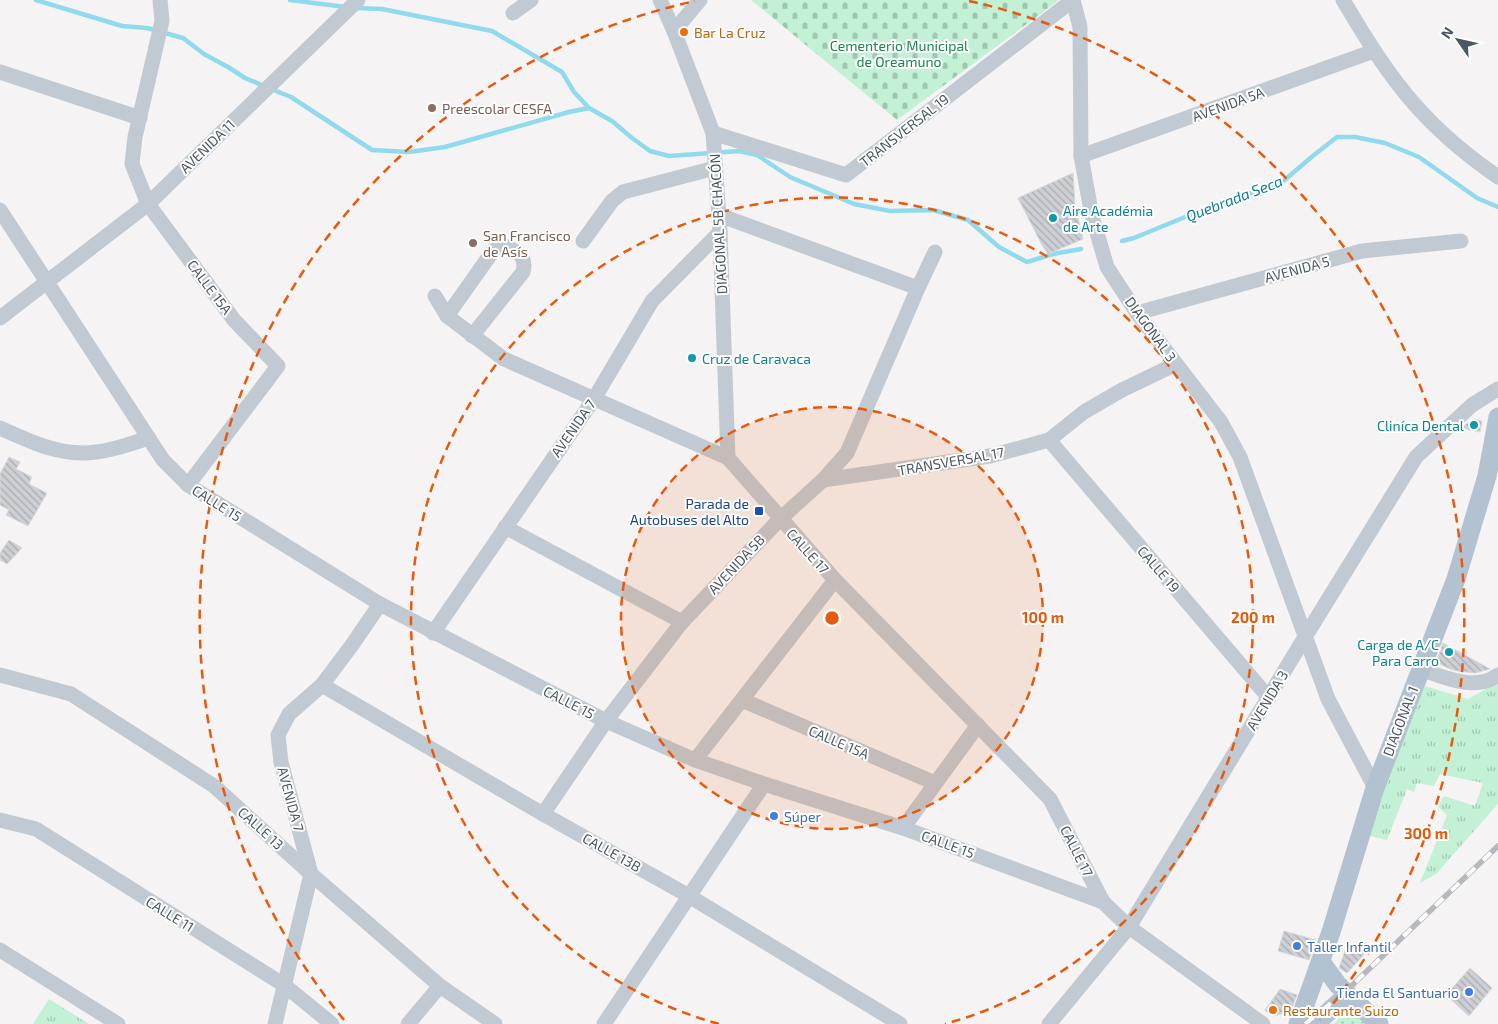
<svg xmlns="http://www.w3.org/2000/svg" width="1498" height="1024" font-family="'Exo 2',sans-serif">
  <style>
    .grass { fill: url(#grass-tufts) }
    .cemetery { fill: url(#cemetery-stones) }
    .garden { fill: url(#garden-dots) }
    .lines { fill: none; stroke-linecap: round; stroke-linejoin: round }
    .stream { stroke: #90daee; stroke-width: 4.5 }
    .building { fill: url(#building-back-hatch); stroke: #d7d9de }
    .minor { stroke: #c1cad2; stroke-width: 15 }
    .major { stroke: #b3c2d1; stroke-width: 19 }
    .rail-casing { stroke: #b5b8bd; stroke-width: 5.5 }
    .rail { stroke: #fff; stroke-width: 4; stroke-dasharray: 11; stroke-linecap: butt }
    .ring { fill: none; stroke: #e8590c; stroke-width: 2.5; stroke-dasharray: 9 6 }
    .food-dot { fill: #e8710a; stroke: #fff; stroke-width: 2 }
    .education-dot { fill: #8d6e63; stroke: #fff; stroke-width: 2 }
    .culture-dot { fill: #0f9aa8; stroke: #fff; stroke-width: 2 }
    .transit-dot { fill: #1a4fb4; stroke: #fff; stroke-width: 2 }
    .shop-dot { fill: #3f7fe0; stroke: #fff; stroke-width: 2 }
    .labels { text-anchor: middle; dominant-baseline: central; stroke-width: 4; stroke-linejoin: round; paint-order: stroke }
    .food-label { font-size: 14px; fill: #c56008; stroke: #fff; text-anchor: start }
    .park-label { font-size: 14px; fill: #17864f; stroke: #fff }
    .street-label { font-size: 14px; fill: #4a5661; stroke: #fff }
    .education-label { font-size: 14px; fill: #785e54; stroke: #fff; text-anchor: start }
    .culture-label { font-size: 14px; fill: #0d838f; stroke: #fff; text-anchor: start }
    .transit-label { font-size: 14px; fill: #164399; stroke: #fff; text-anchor: end }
    .shop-label { font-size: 14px; fill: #366cbe; stroke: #fff; text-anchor: start }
    .water-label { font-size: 15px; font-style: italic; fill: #0c7c9b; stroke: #fff }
    .centre { fill: #e8590c; stroke: #fff; stroke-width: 2.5 }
    .ring-label { font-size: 15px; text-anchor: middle; font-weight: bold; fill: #e8590c; stroke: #fff; stroke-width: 4; stroke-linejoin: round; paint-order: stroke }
  </style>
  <defs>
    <pattern id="grass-tufts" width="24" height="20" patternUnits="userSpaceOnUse" patternTransform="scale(1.25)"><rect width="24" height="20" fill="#c3f1d5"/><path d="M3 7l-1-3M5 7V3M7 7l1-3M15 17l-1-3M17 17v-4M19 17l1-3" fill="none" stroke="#a0c6b0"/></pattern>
    <pattern id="cemetery-stones" width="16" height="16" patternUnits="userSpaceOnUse" patternTransform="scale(1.25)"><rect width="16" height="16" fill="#c3f1d5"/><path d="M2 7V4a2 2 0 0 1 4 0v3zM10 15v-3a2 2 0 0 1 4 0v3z" fill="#a0c6b0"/></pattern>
    <pattern id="garden-dots" width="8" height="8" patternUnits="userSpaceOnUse" patternTransform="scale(1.25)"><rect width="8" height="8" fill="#c3f1d5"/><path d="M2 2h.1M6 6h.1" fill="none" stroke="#a0c6b0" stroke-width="1.8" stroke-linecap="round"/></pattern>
    <pattern id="building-back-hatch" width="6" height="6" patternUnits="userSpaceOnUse" patternTransform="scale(1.25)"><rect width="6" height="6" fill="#cdcfd5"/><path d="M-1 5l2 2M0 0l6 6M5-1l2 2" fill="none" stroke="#a8abb0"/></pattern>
  </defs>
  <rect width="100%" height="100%" fill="#f5f3f3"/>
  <!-- grass -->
  <g class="grass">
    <path d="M1498 682V804L1436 874 1420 883 1447 815 1438 807 1444 796 1475 806 1483 783 1440 774 1434 786 1417 783 1414 792 1407 789 1387 840 1370 836 1394 756 1425 686 1468 699Z"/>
    <path d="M49 999 89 1024H33Z"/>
  </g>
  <!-- cemetery -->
  <path class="cemetery" d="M751 0H1057L1058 1 897 120Z"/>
  <!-- garden -->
  <path class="garden" d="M1348 1008 1366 1024H1334Z"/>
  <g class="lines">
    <!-- stream -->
    <g class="stream">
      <path d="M36 0 122 26 147 28 183 38 204 54 228 67 245 78 264 86"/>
      <path d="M290 0 346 7"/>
      <path d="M357 8 382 9 492 31 562 72 574 92 589 108 612 121 632 138 650 151 669 156 739 151 757 155 790 177 854 204 890 211 933 210 968 220 999 247 1027 262 1053 254 1081 249"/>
      <path d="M271 89 291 97 372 150 409 152 445 147 569 112 589 108"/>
      <path d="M1122 241 1134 238 1207 208 1281 183 1314 155 1337 137H1355L1385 143 1419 157 1477 198 1498 207"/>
    </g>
  </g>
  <!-- building -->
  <g class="building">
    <path d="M1073 173 1075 205 1083 239 1048 254 1042 245 1018 198Z"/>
    <path d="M1473 419 1482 421 1480 432 1461 428Z"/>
    <path d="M9 457 20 462 16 469 32 477 29 484 47 493 28 526 6 515 9 510 0 505V474Z"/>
    <path d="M9 540 22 548 7 564 0 560V553Z"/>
    <path d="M1443 643 1490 669 1475 673 1458 671 1450 669 1436 662Z"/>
    <path d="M1284 931 1316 940 1309 960 1278 951Z"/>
    <path d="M1347 945 1368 950 1347 973 1339 968Z"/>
    <path d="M1470 968 1492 988 1469 1016 1446 995Z"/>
    <path d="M1280 989 1297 995 1291 1009 1287 1013 1272 1016 1265 1010Z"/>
  </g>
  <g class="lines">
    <!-- minor -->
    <g class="minor">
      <path d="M160 0 162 21 135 137 132 164 148 204 234 320 278 366 188 485"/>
      <path d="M660 0 674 31 713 133 720 232 728 458"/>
      <path d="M1073 0 1080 27 1081 156 1092 216 1107 267 1137 313 1221 422 1240 457 1328 699 1375 788"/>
      <path d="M1343 0C1365 37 1388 75 1417 107 1441 134 1469 157 1498 177"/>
      <path d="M513 13 531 0"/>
      <path d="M674 31 700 0"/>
      <path d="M0 72 140 118"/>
      <path d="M713 133 846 175 1073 0"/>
      <path d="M1081 156 1374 51"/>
      <path d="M0 210 163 460 188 485 380 604 606 721 695 760 764 784 903 828 1103 902 1129 927 1263 1024"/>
      <path d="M719 215 918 288"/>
      <path d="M583 241 612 201 623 192 715 168"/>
      <path d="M435 296 447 316 504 359 728 458 835 580 1050 799 1103 902"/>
      <path d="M1137 313 1362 251 1461 241"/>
      <path d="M447 316 493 251 505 246C518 252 527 256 523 272L472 336"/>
      <path d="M0 318 148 204 358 0"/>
      <path d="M0 428C31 442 62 457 96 452 114 450 132 443 149 438"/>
      <path d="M1049 440 1269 698"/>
      <path d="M823 480 990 456 1049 440 1084 412 1122 390 1176 364"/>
      <path d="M505 527 682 622"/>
      <path d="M433 633 594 399 652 301 720 232"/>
      <path d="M1420 669C1443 677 1476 692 1498 675"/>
      <path d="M0 675 71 694 214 786 311 874 440 986 495 1024"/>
      <path d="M322 685 543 814 689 896 900 1024"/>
      <path d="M742 700 935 783"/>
      <path d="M695 760 835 580"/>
      <path d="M543 814 606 721 682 622 780 519 823 480 847 453 918 288 935 252"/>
      <path d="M0 820 36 829 284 985 332 1024"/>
      <path d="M903 828 978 725"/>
      <path d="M0 950 118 1024"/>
      <path d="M275 1024 311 874 281 762 278 735 289 714 322 685 352 645 380 604"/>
      <path d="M408 1024 440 986"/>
      <path d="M604 1024 764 784"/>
      <path d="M1049 1024 1129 927 1305 637 1416 457 1472 405 1498 389"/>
    </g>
    <!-- major -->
    <g class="major">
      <path d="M1321 962 1338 985 1379 1024"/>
      <path d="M1298 1024 1331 932 1375 788 1456 579 1487 476 1498 417"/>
      <path d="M1315 1024 1347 995"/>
    </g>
    <!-- rail casing -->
    <g class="rail-casing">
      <path id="rail" d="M1305 1024 1345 992 1498 846"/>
    </g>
    <!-- rail -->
    <use href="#rail" class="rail"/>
  </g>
  <!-- distance rings -->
  <circle cx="832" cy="618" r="211" fill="#e8590c" fill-opacity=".12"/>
  <g class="ring">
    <circle cx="832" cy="618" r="211"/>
    <path d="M719 1024A421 421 0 1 1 945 1024"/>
    <path d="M344 1020A632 632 0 0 1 695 1M969 1A632 632 0 0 1 1320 1020"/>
  </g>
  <!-- markers -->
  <g class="food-dot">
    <circle cx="684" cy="32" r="5"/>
    <circle cx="1273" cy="1010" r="5"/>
  </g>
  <g class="education-dot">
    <circle cx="432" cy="108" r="5"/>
    <circle cx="473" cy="243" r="5"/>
  </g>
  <g class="culture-dot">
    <circle cx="1053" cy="218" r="5"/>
    <circle cx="692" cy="358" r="5"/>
    <circle cx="1474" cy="425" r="5"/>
    <circle cx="1449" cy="652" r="5"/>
  </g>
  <rect class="transit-dot" x="754" y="506" width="10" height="10" rx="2.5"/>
  <g class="shop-dot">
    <circle cx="774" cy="816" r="5"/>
    <circle cx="1297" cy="946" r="5"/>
    <circle cx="1469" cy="992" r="5"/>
  </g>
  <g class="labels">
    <!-- food labels -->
    <g class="food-label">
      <text x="694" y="32">Bar La Cruz</text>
      <text x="1283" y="1010">Restaurante Suizo</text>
    </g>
    <!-- park labels -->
    <g class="park-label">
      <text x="899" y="45">Cementerio Municipal<tspan x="899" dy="16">de Oreamuno</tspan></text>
    </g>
    <!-- street labels -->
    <g class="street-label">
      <text transform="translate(1228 104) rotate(-20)">AVENIDA 5A</text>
      <text transform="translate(904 130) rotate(-38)">TRANSVERSAL 19</text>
      <text transform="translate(207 146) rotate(-44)">AVENIDA 11</text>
      <text transform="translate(718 224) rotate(-93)">DIAGONAL 5B CHACÓN</text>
      <text transform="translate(1297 269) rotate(-15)">AVENIDA 5</text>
      <text transform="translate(210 287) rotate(53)">CALLE 15A</text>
      <text transform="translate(1151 329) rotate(54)">DIAGONAL 3</text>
      <text transform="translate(573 428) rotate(-55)">AVENIDA 7</text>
      <text transform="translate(951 461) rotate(-10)">TRANSVERSAL 17</text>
      <text transform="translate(217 503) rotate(32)">CALLE 15</text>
      <text transform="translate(808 551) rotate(48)">CALLE 17</text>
      <text transform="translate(736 564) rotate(-47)">AVENIDA 5B</text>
      <text transform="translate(1159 569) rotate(49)">CALLE 19</text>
      <text transform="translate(1267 700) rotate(-59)">AVENIDA 3</text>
      <text transform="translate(569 702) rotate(27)">CALLE 15</text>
      <text transform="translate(1400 721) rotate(-69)">DIAGONAL 1</text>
      <text transform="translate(839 742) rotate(23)">CALLE 15A</text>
      <text transform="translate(291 799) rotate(75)">AVENIDA 7</text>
      <text transform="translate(261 828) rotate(42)">CALLE 13</text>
      <text transform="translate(948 844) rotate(20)">CALLE 15</text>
      <text transform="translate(1077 851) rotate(63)">CALLE 17</text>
      <text transform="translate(612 852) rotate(29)">CALLE 13B</text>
      <text transform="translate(170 914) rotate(32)">CALLE 11</text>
    </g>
    <!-- education labels -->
    <g class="education-label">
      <text x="442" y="108">Preescolar CESFA</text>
      <text x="483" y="235">San Francisco<tspan x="483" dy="16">de Asís</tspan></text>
    </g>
    <!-- culture labels -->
    <g class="culture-label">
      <text x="1063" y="210">Aire Académia<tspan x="1063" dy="16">de Arte</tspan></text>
      <text x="702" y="358">Cruz de Caravaca</text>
      <text x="1464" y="425" text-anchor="end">Cliníca Dental</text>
      <text x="1439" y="644" text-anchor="end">Carga de A/C<tspan x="1439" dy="16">Para Carro</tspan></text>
    </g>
    <!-- transit labels -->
    <g class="transit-label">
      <text x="749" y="503">Parada de<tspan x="749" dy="16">Autobuses del Alto</tspan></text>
    </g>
    <!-- shop labels -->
    <g class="shop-label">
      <text x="784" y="816">Súper</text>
      <text x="1307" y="946">Taller Infantil</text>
      <text x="1459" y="992" text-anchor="end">Tienda El Santuario</text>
    </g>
    <!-- water labels -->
    <g class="water-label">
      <text transform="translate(1234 198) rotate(-21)">Quebrada Seca</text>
    </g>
  </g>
  <circle cx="832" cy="618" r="8" class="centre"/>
  <g class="ring-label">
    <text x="1043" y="623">100 m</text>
    <text x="1253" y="623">200 m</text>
    <text x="1426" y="839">300 m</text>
  </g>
  <!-- north arrow -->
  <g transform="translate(1458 40) rotate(304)" stroke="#ffffff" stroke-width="4" paint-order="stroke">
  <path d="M0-4L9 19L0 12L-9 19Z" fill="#4a5661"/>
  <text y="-8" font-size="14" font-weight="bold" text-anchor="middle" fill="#4a5661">N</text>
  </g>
</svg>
